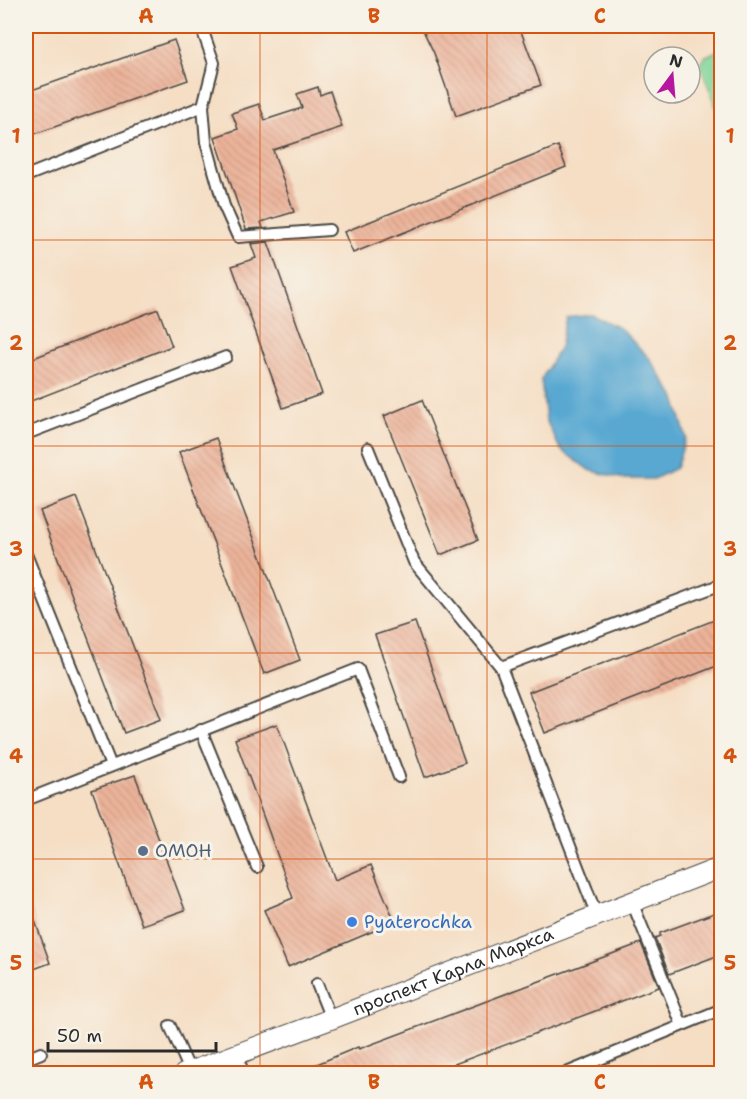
<svg xmlns="http://www.w3.org/2000/svg" width="747" height="1099" font-family="'Shantell Sans',sans-serif">
  <style>
    .pitch { fill: #7cd296; stroke: #547e60; stroke-width: 1.5 }
    .water { fill: #58a8d2; stroke: #426a7e; stroke-width: 1.5 }
    .building { fill: url(#building-back-hatch) }
    .lines { fill: none; stroke-linecap: round; stroke-linejoin: round }
    .lane-casing { stroke: #494642; stroke-width: 14 }
    .street-casing { stroke: #494642; stroke-width: 22 }
    .lane { stroke: #fff; stroke-width: 10 }
    .street { stroke: #fff; stroke-width: 20 }
    .grid { fill: none; stroke: #d5540f; stroke-width: 1.5; stroke-opacity: 0.55 }
    .service-dot { fill: #5c6f8a; stroke: #f7f3e8; stroke-width: 2 }
    .shop-dot { fill: #3f7fe0; stroke: #f7f3e8; stroke-width: 2 }
    .labels { text-anchor: middle; dominant-baseline: central; stroke-width: 6; stroke-linejoin: round; paint-order: stroke }
    .service-label { font-size: 18px; fill: #4e5e75; stroke: #f7f3e8; text-anchor: start }
    .shop-label { font-size: 18px; fill: #366cbe; stroke: #f7f3e8; text-anchor: start }
    .street-label { font-size: 18px; fill: #2b2b2b; stroke: #f7f3e8 }
    .neatline { fill: none; stroke: #d5540f; stroke-width: 2 }
    .grid-label { font-size: 20px; text-anchor: middle; font-weight: bold; fill: #d5540f }
  </style>
  <defs>
    <pattern id="building-back-hatch" width="6" height="6" patternUnits="userSpaceOnUse" patternTransform="scale(1.5)"><rect width="6" height="6" fill="#ecb39a"/><path d="M-1 5l2 2M0 0l6 6M5-1l2 2" fill="none" stroke="#cb9a85"/></pattern>
  </defs>
  <rect width="100%" height="100%" fill="#f7f3e8"/>
  <filter id="ink" filterUnits="userSpaceOnUse"><feTurbulence type="fractalNoise" baseFrequency=".0167" numOctaves="2"/><feDisplacementMap in="SourceGraphic" scale="12" xChannelSelector="R" yChannelSelector="G"/><feConvolveMatrix kernelMatrix="1 2 1 2 8 2 1 2 1" color-interpolation-filters="sRGB"/></filter>
  <filter id="wash" filterUnits="userSpaceOnUse"><feTurbulence type="fractalNoise" baseFrequency=".008" numOctaves="4" result="noise"/><feDisplacementMap in="SourceGraphic" scale="24" xChannelSelector="R" yChannelSelector="G"/><feGaussianBlur stdDeviation="1.35" result="paint"/><feColorMatrix in="noise" values="0 0 0 0 0 0 0 0 0 0 0 0 0 0 0 0 0 1.4 0 .05"/><feComposite in="paint" operator="in"/></filter>
  <g filter="url(#wash)">
    <rect width="100%" height="100%" fill="#f5dec4"/>
    <!-- pitch -->
    <path class="pitch" d="M721 49V120L700 64 704 57Z"/>
    <!-- water -->
    <path class="water" d="M591 314 621 329 650 359 675 398 686 437 676 468 654 479H624L589 470 560 449 546 420 541 380 560 347 566 317Z"/>
    <g id="blocks">
      <!-- building -->
      <g class="building">
        <path d="M421 26H519L541 85 456 116 434 53Z"/>
        <path d="M174 40 188 80 26 137V92Z"/>
        <path d="M318 87 320 95 330 91 342 127 273 150 294 212 261 222 263 228 246 229 215 137 238 129 232 113 259 104 265 120 302 108 297 94Z"/>
        <path d="M558 146 566 167 353 253 344 232Z"/>
        <path d="M268 242 322 394 283 408 232 266 256 258 251 244Z"/>
        <path d="M158 309 172 346 26 403V361Z"/>
        <path d="M422 400 478 540 440 555 384 416Z"/>
        <path d="M216 438 300 660 264 674 179 452Z"/>
        <path d="M76 497 161 719 124 733 40 511Z"/>
        <path d="M722 617V664L545 733 529 692Z"/>
        <path d="M415 622 465 763 425 777 375 635Z"/>
        <path d="M277 724 335 880 371 865 395 922 288 967 264 910 293 898 235 739Z"/>
        <path d="M135 775 185 910 142 925 92 790Z"/>
        <path d="M26 901H28L50 963 26 972Z"/>
        <path d="M722 910V954L669 974 655 938 660 936V933Z"/>
        <path d="M641 943 659 987 428 1074H293L358 1047 359 1049Z"/>
      </g>
    </g>
  </g>
  <g filter="url(#ink)">
    <use href="#blocks" fill-opacity="0" stroke="#494642" stroke-width="1.5"/>
    <g class="lines">
      <!-- lane casing -->
      <g class="lane-casing">
        <g id="lane">
          <path d="M201 26 214 63 203 106 206 142 224 206 238 237 329 230"/>
          <path d="M26 176 203 106"/>
          <path d="M26 434 226 357"/>
          <path d="M368 448 414 562 501 667 597 916"/>
          <path d="M26 554 111 766"/>
          <path d="M501 667 722 584"/>
          <path d="M201 730 257 867"/>
          <path d="M26 800 358 669 399 777"/>
          <path d="M632 902 682 1025"/>
          <path d="M317 984 331 1019"/>
          <path d="M170 1026 190 1071"/>
          <path d="M236 1054 244 1074"/>
          <path d="M26 1059 41 1053"/>
          <path d="M564 1074 722 1009"/>
        </g>
      </g>
      <!-- street casing -->
      <g class="street-casing">
        <g id="street">
          <path id="s1" d="M184 1074 331 1019 722 867"/>
        </g>
      </g>
      <!-- lane -->
      <use href="#lane" class="lane"/>
      <!-- street -->
      <use href="#street" class="street"/>
    </g>
  </g>
  <!-- grid -->
  <path class="grid" d="M260 26V1074M487 26V1074M26 240H722M26 446H722M26 653H722M26 859H722"/>
  <!-- markers -->
  <circle class="service-dot" cx="143" cy="851" r="6"/>
  <circle class="shop-dot" cx="352" cy="922" r="6"/>
  <g class="labels">
    <!-- service labels -->
    <g class="service-label">
      <text x="155" y="851">ОМОН</text>
    </g>
    <!-- shop labels -->
    <g class="shop-label">
      <text x="364" y="922">Pyaterochka</text>
    </g>
    <!-- street labels -->
    <g class="street-label">
      <text stroke="none"><textPath href="#s1" startOffset="288">проспект Карла Маркса</textPath></text>
    </g>
  </g>
  <!-- margin -->
  <rect width="747" height="1099" fill="none" stroke="#f7f3e8" stroke-width="66"/>
  <!-- north arrow -->
  <g transform="translate(672 75) rotate(16)"><circle r="28" fill="#f7f3e8" stroke="#a5a39c" stroke-width="1.5"/>
  <path d="M0-4.5L10 22L0 15L-10 22Z" fill="#b5179e"/>
  <text y="-9" font-size="16" font-weight="bold" text-anchor="middle" fill="#2b2b2b">N</text>
  </g>
  <!-- scale -->
  <path d="M48 1042v9h168v-9" fill="none" stroke="#2b2b2b" stroke-width="3"/>
  <text x="57" y="1042" font-size="18" fill="#2b2b2b" stroke="#f7f3e8" stroke-width="4.5" paint-order="stroke">50 m</text>
  <rect x="33" y="33" width="681" height="1033" class="neatline"/>
  <g class="grid-label">
    <text x="146" y="23">A</text>
    <text x="374" y="23">B</text>
    <text x="600" y="23">C</text>
    <text x="16" y="143">1</text>
    <text x="730" y="143">1</text>
    <text x="16" y="350">2</text>
    <text x="730" y="350">2</text>
    <text x="16" y="556">3</text>
    <text x="730" y="556">3</text>
    <text x="16" y="763">4</text>
    <text x="730" y="763">4</text>
    <text x="16" y="970">5</text>
    <text x="730" y="970">5</text>
    <text x="146" y="1089">A</text>
    <text x="374" y="1089">B</text>
    <text x="600" y="1089">C</text>
  </g>
</svg>
